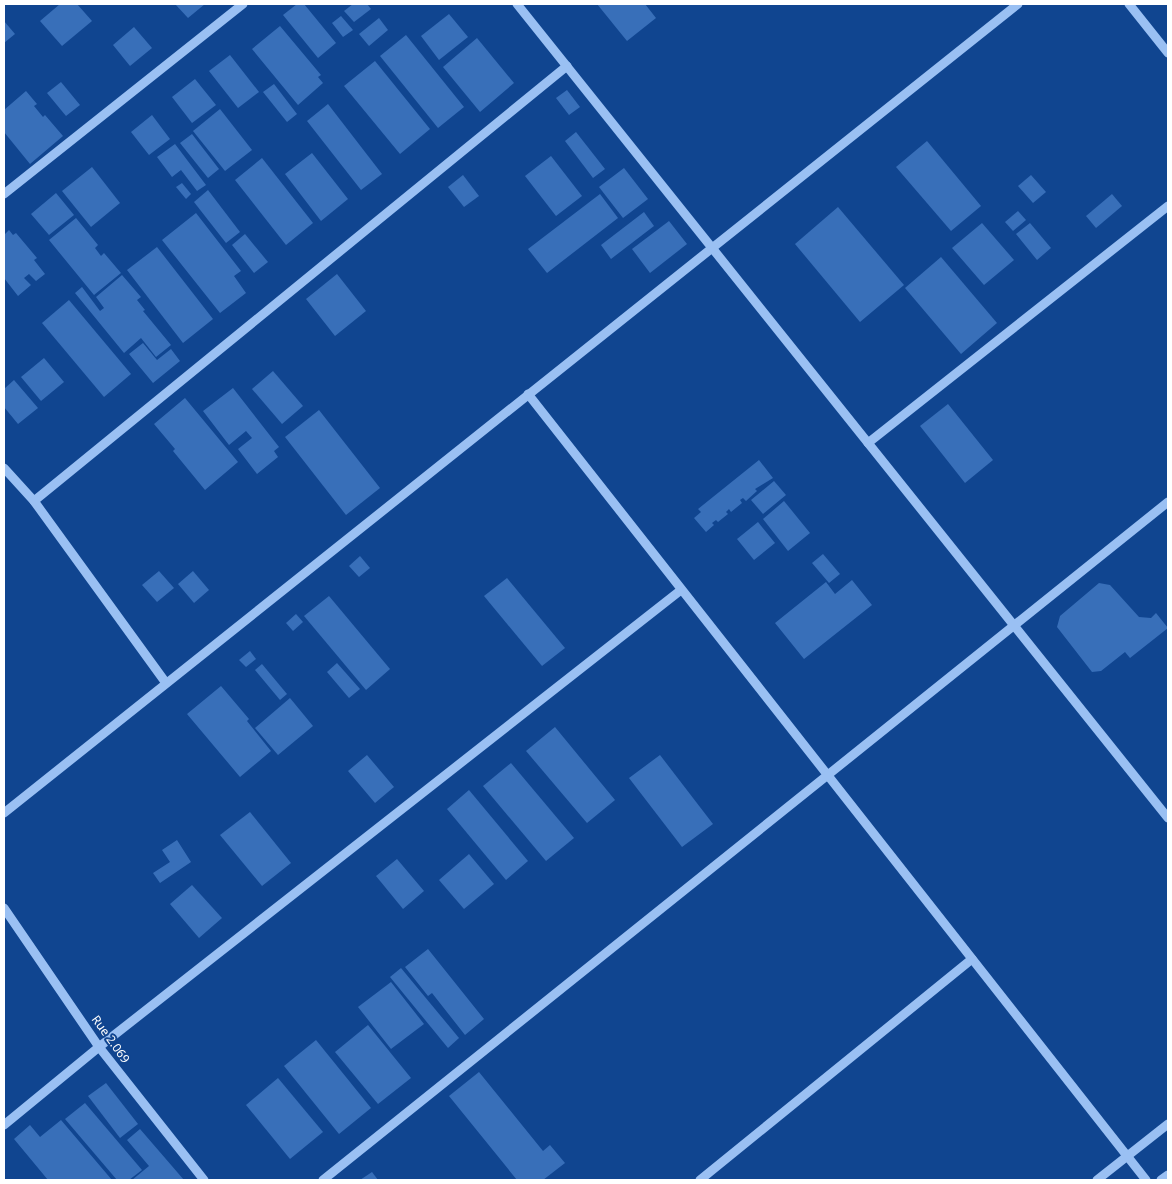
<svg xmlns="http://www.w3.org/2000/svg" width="1172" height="1184" font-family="'Noto Sans',sans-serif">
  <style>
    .building { fill: #386fb9 }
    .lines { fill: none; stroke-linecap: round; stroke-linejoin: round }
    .minor { stroke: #9ac0f3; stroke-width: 9 }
    .labels { text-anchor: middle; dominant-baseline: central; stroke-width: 4; stroke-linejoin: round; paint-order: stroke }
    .street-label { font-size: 12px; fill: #fff; stroke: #104590 }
  </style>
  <rect width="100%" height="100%" fill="#104590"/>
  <!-- building -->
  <g class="building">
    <path d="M60 4H77L92 21 62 46 40 21Z"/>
    <path d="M175 4H205L188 18Z"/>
    <path d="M297 4H304L336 43 318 58 283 15Z"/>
    <path d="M353 4H367L371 9 354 22 344 11Z"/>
    <path d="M597 4H645L656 18 627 41Z"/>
    <path d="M449 14 468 37 439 60 421 36Z"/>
    <path d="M341 16 353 30 343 37 332 23Z"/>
    <path d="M379 18 388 30 369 46 359 34Z"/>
    <path d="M4 21 15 34 4 43Z"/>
    <path d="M280 26 321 75 318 77 323 83 298 105 252 49Z"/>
    <path d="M134 27 152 48 130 66 113 45Z"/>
    <path d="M406 35 464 107 438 128 380 56Z"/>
    <path d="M477 38 514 83 480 112 443 67Z"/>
    <path d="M230 55 259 92 238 108 209 71Z"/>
    <path d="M375 61 430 129 400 154 344 86Z"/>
    <path d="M195 79 216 105 192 123 172 97Z"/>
    <path d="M61 82 80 105 66 116 47 93Z"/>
    <path d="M274 84 297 114 287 122 263 92Z"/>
    <path d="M567 90 580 107 569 115 556 98Z"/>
    <path d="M26 91 37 104 34 106 43 117 45 115 63 136 30 164 4 132V110Z"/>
    <path d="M328 104 382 174 361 190 307 121Z"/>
    <path d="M220 109 252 150 225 171 193 131Z"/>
    <path d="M152 115 170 139 149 155 131 132Z"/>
    <path d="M576 132 605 169 593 178 565 141Z"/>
    <path d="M192 134 219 169 208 178 180 143Z"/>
    <path d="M927 141 981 206 951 231 896 167Z"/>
    <path d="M175 144 206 185 197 191 181 170 172 177 157 157Z"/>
    <path d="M312 153 348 199 321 221 285 174Z"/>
    <path d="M551 156 582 196 556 216 525 176Z"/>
    <path d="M262 158 313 223 286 245 235 180Z"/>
    <path d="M92 167 120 203 91 227 62 191Z"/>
    <path d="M624 168 648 199 623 218 599 187Z"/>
    <path d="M463 175 479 196 464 207 448 187Z"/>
    <path d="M1031 175 1046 192 1033 203 1018 186Z"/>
    <path d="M182 183 191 194 186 199 176 187Z"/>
    <path d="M208 190 240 232 226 243 194 202Z"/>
    <path d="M56 193 74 215 49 235 31 214Z"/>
    <path d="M600 194 618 218 547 273 528 249Z"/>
    <path d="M1112 194 1122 206 1096 228 1086 216Z"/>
    <path d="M838 207 904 285 860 322 795 244Z"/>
    <path d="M1018 211 1026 220 1013 231 1005 222Z"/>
    <path d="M644 212 654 226 611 259 601 245Z"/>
    <path d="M196 213 241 271 234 276 246 293 220 313 162 240Z"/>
    <path d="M76 218 98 245 95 248 101 256 104 253 121 273 94 295 49 240Z"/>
    <path d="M669 221 687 244 650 273 632 249Z"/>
    <path d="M982 223 1014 260 984 285 952 248Z"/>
    <path d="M1030 223 1051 248 1037 260 1016 234Z"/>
    <path d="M9 230 13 235 16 233 37 258 34 260 45 274 36 281 29 274 24 278 31 285 18 296 4 278V235Z"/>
    <path d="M245 234 268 262 254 273 232 245Z"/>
    <path d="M157 247 213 319 183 343 127 270Z"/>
    <path d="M941 257 997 323 961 354 905 288Z"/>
    <path d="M337 274 366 311 335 336 306 299Z"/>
    <path d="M122 275 141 297 137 300 145 310 143 311 171 345 156 357 141 338 124 353 75 293 82 287 100 311 104 308 96 297Z"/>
    <path d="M69 300 131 374 104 397 42 323Z"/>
    <path d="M143 343 157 360 171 349 180 361 153 383 129 354Z"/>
    <path d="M44 358 64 382 41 401 21 377Z"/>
    <path d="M273 371 303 406 282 424 252 389Z"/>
    <path d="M14 380 38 408 18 424 4 407V389Z"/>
    <path d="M233 388 279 447 274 451 278 457 257 474 238 449 252 438 246 431 229 445 203 411Z"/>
    <path d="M185 398 238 462 205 490 173 451 175 449 154 424Z"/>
    <path d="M948 404 993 460 965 483 920 426Z"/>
    <path d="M319 410 380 488 346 515 285 437Z"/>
    <path d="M759 460 773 478 755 489 757 491 746 501 743 498 740 500 742 503 731 512 729 509 726 512 728 514 718 522 716 520 712 523 714 525 706 532 694 518 701 512 698 509Z"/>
    <path d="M774 481 786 495 763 514 751 500Z"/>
    <path d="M784 501 810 533 788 551 763 519Z"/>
    <path d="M758 522 775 543 754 560 737 539Z"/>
    <path d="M823 554 840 574 829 583 812 563Z"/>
    <path d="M360 556 370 568 359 577 349 566Z"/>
    <path d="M159 571 174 588 157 602 142 585Z"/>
    <path d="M193 571 209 590 194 603 178 584Z"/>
    <path d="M507 578 565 648 542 666 484 596Z"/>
    <path d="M852 580 872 605 804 659 775 623 826 582 835 594Z"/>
    <path d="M1099 583 1110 585 1139 617 1151 618 1156 613 1168 628 1130 658 1125 652 1101 671 1092 672 1057 627 1060 616Z"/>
    <path d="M329 596 390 669 366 690 304 616Z"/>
    <path d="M296 614 303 622 293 631 286 623Z"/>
    <path d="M250 651 256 659 246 667 239 660Z"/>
    <path d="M337 663 360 689 349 698 327 672Z"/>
    <path d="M262 664 287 694 280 700 255 670Z"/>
    <path d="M221 686 249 719 247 721 271 751 240 777 187 714Z"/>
    <path d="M290 698 313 726 278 755 255 728Z"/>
    <path d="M555 727 615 800 587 823 526 751Z"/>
    <path d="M367 755 394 787 375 803 348 771Z"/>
    <path d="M660 755 713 824 682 847 629 778Z"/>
    <path d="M511 763 574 838 546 861 483 786Z"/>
    <path d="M469 790 528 861 506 880 447 809Z"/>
    <path d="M250 812 291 863 262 886 220 835Z"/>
    <path d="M177 840 191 862 160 883 153 873 170 862 162 850Z"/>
    <path d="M469 854 494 884 464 909 439 880Z"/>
    <path d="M397 859 424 891 403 909 376 876Z"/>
    <path d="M192 885 222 918 199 938 170 904Z"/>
    <path d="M428 949 484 1019 465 1035 432 993 428 996 405 967Z"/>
    <path d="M401 968 459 1038 448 1048 390 977Z"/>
    <path d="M391 982 424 1024 391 1049 358 1007Z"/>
    <path d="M368 1025 411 1078 378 1104 335 1052Z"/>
    <path d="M316 1040 371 1108 339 1134 284 1066Z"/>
    <path d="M479 1072 543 1151 550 1145 565 1163 543 1180H517L449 1096Z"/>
    <path d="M278 1078 323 1132 290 1159 246 1105Z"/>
    <path d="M106 1083 138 1124 120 1138 88 1096Z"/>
    <path d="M85 1103 142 1170 129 1180H117L65 1119Z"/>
    <path d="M61 1120 112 1180H48L14 1139 30 1125 40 1137Z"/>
    <path d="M140 1129 184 1180H132L149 1166 127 1140Z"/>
    <path d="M372 1172 378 1180H360Z"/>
  </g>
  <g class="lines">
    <!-- minor -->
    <g class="minor">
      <path d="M517 4 1168 818"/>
      <path d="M1129 4 1168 53"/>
      <path d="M4 194 243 4"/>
      <path d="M528 394 1146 1180"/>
      <path d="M868 443 1168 206"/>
      <path d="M4 468 34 501 166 683"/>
      <path d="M34 501 567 66"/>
      <path d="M4 813 1018 4"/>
      <path d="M4 908 99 1047 204 1180"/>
      <path d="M4 1125 99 1047 681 590"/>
      <path d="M323 1180 1168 502"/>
      <path d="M700 1180 972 959"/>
      <path d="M1097 1180 1168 1124"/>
      <path d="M1161 1180 1168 1175"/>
    </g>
  </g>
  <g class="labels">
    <!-- street labels -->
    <g class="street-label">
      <text transform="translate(111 1039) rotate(54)">Rue 2.069</text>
    </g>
  </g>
  <!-- border -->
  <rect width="1172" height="1184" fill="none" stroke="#ffffff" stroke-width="10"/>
</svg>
